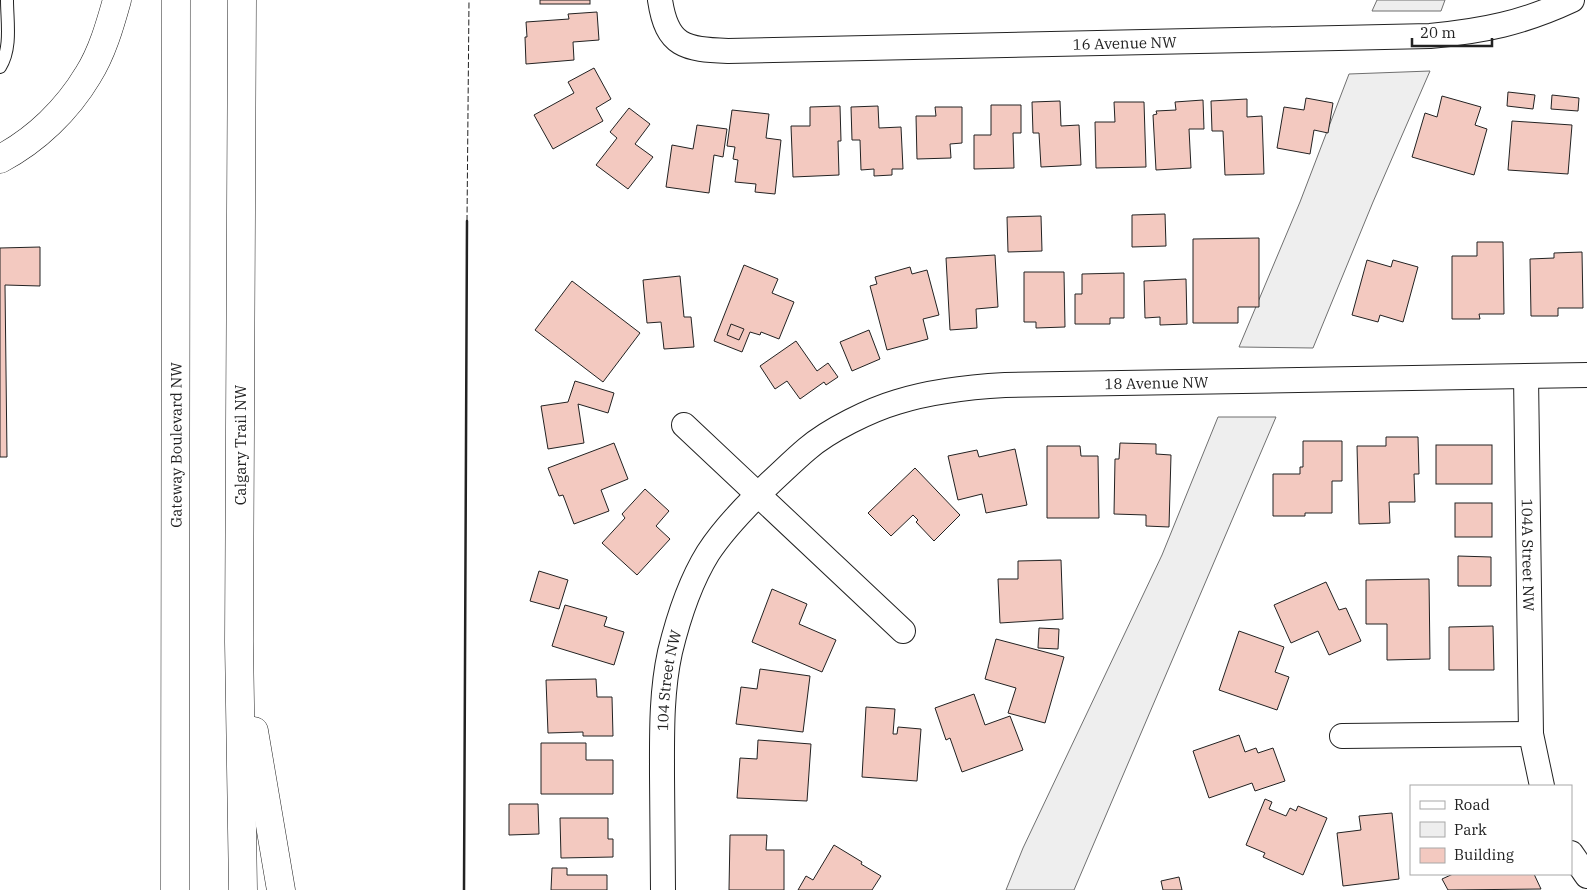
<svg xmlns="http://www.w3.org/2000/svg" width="1587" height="890" font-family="'IBM Plex Serif',serif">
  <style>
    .green { fill: #eee; stroke: #6f6f6f }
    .building { fill: #f3c9c0; stroke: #222 }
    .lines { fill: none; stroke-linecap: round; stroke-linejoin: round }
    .service-casing { stroke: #222; stroke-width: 14 }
    .minor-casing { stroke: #222; stroke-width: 26 }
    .motorway-casing { stroke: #222; stroke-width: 29 }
    .service { stroke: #fff; stroke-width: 12 }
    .minor { stroke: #fff; stroke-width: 24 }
    .motorway { stroke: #fff; stroke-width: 28 }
    .fence { stroke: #222; stroke-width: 1; stroke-dasharray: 6 2.5; stroke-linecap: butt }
    .wall { stroke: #222; stroke-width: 2.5 }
    .labels { text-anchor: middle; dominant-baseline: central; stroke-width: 4; stroke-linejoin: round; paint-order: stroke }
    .street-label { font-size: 15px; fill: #222; stroke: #fff }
  </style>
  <rect width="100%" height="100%" fill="#fff"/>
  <!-- green -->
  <g class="green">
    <path d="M1377 0H1445L1441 11H1372Z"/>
    <path d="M1430 71 1373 202 1313 348 1239 347 1300 202 1349 74Z"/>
    <path d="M1218 417H1276L1074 890H1006L1023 848 1162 555Z"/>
  </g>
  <!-- building -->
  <g class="building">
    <rect x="540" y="0" width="50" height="4"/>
    <path d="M597 12 599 40 573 42 574 60 526 64 525 37H527L526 22 569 19 568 14Z"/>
    <path d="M594 68 611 99 596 108 603 121 553 149 534 115 574 93 568 82Z"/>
    <path d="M1508 92 1535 95 1533 109 1507 106Z"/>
    <path d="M1552 95 1579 98 1578 111 1551 109Z"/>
    <path d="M1442 96 1481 107 1475 125 1487 129 1474 175 1412 157 1425 113 1437 117Z"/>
    <path d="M1306 98 1333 103 1328 133 1314 130 1310 154 1277 148 1284 107 1304 110Z"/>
    <path d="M1247 99V117L1262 116 1264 174 1225 175 1223 131H1212L1211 101Z"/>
    <path d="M1203 100 1204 129H1189L1191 168 1156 170 1153 115 1157 114 1156 111 1176 110 1175 102Z"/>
    <path d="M1060 101 1061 126 1079 125 1081 165 1041 167 1039 133H1033L1032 102Z"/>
    <path d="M1114 102H1144L1146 167 1096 168 1095 122H1115Z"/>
    <path d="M991 105H1021V133H1013L1014 168 974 169V135H991Z"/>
    <path d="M840 106 841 141H838L839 175 793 177 791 126H810V107Z"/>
    <path d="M878 106 879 128 901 127 903 169H892V175L874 176V169L861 170 860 140H852L851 107Z"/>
    <path d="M935 107H962V143L950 144 951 158 917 159 916 116H936Z"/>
    <path d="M629 108 650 124 635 144 653 157 628 189 596 165 617 138 610 132Z"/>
    <path d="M732 110 769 114 766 138 781 140 775 194 755 192 756 184 735 182 738 160 733 159 735 147 727 146Z"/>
    <path d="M1512 121 1572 125 1568 174 1508 170Z"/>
    <path d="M697 125 727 129 723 157 714 155 709 193 666 187 672 145 693 149Z"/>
    <path d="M1165 214 1166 246 1132 247V215Z"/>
    <path d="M1041 216 1042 251 1008 252 1007 217Z"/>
    <path d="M1259 238V307H1238V323H1193V239Z"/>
    <path d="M1477 242H1503L1504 314H1479L1480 319H1452V256H1477Z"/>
    <path d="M40 247V286L5 285 7 457H0V248Z"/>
    <path d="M1582 252 1583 308H1558V316H1531L1530 259 1554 258V253Z"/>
    <path d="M995 255 998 307 976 309 977 328 950 330 946 258Z"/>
    <path d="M1367 260 1391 267 1393 260 1418 267 1403 322 1380 315 1378 322 1352 315Z"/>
    <path d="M744 265 778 279 772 293 794 302 779 339 761 332 760 335 750 332 742 352 714 341Z"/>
    <path d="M910 267 912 274 927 270 939 315 923 319 928 339 887 350 870 286 877 284 875 277Z"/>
    <path d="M1024 272H1064L1065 327 1036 328V322H1024Z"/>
    <path d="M1124 273V318H1110V324H1075V294H1082V274Z"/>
    <path d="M680 276 684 317H691L694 347 664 349 661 322 647 323 643 280Z"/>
    <path d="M1186 279 1187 324 1160 325V317L1145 318 1144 281Z"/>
    <path d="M572 281 640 333 603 382 535 330Z"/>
    <path d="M731 324 744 329 739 340 727 335Z"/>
    <path d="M869 330 880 359 852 371 840 342Z"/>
    <path d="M796 341 817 371 828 363 838 377 826 385 824 382 800 399 787 381 775 389 760 366Z"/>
    <path d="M575 381 614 393 608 413 578 404 584 443 548 449 541 406 568 402Z"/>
    <path d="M1386 437H1418L1419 474H1414L1415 502H1389L1390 523 1359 524 1357 446H1386Z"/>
    <path d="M1303 441H1342V481H1332V513H1305V516H1273V474H1300V467H1303Z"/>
    <path d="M614 443 628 479 601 490 609 511 574 524 563 495 559 496 548 468Z"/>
    <path d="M1120 443 1156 444V454L1171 455 1169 527 1146 526V515L1114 514 1115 459H1119Z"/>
    <rect x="1436" y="445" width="56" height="39"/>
    <path d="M1047 446H1080L1081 456H1098L1099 518H1047Z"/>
    <path d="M1015 449 1027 505 986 513 982 494 958 500 948 456 977 450 979 457Z"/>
    <path d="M915 468 960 515 934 541 916 522 918 520 913 515 891 536 868 513Z"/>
    <path d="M645 489 669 511 656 526 670 539 637 575 602 543 625 518 622 514Z"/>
    <rect x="1455" y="503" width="37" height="34"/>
    <path d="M1458 556 1491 557V586H1458Z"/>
    <path d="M1061 560 1063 619 1000 623 998 579H1018V561Z"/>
    <path d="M539 571 568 580 559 609 530 601Z"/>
    <path d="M1429 579 1430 659 1387 660V624H1366V580Z"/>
    <path d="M1326 582 1339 610 1346 608 1361 641 1329 655 1318 631 1291 643 1274 605Z"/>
    <path d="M772 589 807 604 799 624 836 640 822 672 752 642Z"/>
    <path d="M565 605 607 617 604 626 624 632 614 665 552 646Z"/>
    <path d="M1493 626 1494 670H1449V627Z"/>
    <path d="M1039 628 1059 629 1058 649 1038 648Z"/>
    <path d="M1239 631 1284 647 1275 672 1289 677 1277 710 1219 690Z"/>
    <path d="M996 639 1064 657 1045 723 1008 713 1016 688 985 679Z"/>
    <path d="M760 669 810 676 803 732 736 724 741 687 757 689Z"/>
    <path d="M596 679 597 697H612L613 736H583V732L548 733 546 680Z"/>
    <path d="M974 694 985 725 1010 716 1023 750 962 772 950 738 946 740 935 708Z"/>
    <path d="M866 707 895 709 893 734H897L898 727 921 729 917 781 862 777Z"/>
    <path d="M1239 735 1245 752 1256 748 1258 753 1273 748 1285 781 1255 791 1252 783 1209 798 1193 751Z"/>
    <path d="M758 740 811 744 807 801 737 798 740 758 757 759Z"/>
    <path d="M541 743H586V760H613V794H541Z"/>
    <path d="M1265 799 1272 802 1269 809 1286 816 1290 808 1296 811 1298 806 1327 818 1303 875 1263 857 1265 853 1246 845Z"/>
    <path d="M509 804H538L539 834 509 835Z"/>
    <path d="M1392 813 1399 879 1343 886 1337 833 1361 830 1359 816Z"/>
    <path d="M560 818H608V839H613V857L561 858Z"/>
    <path d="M730 835H767L766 850H784V890H729Z"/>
    <path d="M834 845 862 862 861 864 881 876 872 890H798L806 876 813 880Z"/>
    <path d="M552 868H567V875H607V890H551Z"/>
    <path d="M1453 874H1534L1541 889 1448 890 1442 879Z"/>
    <path d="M1179 877 1182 890H1163L1161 881Z"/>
  </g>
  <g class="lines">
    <!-- service casing -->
    <g class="service-casing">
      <path id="service" d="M0 67C12 48 7 21 7 0"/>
    </g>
    <!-- minor casing -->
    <g class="minor-casing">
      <g id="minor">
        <path id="s1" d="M660 0C667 47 685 49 728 51L1430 36C1483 31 1523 23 1572 0"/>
        <path id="s2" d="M1526 376 1531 734 1542 786"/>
        <path d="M684 425 903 631"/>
        <path d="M1342 736 1531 734"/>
        <path d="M1571 853 1587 876"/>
        <path id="s3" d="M663 890C663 852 662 814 662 776 662 735 661 693 670 652 678 619 690 582 708 553 725 527 748 504 771 482 783 471 794 460 807 449 829 430 870 410 897 402 932 391 969 387 1005 385L1587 375"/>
      </g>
    </g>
    <!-- motorway casing -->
    <g class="motorway-casing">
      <g id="motorway">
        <path d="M242 0 239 642 243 890"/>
        <path d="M0 159C36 140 67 110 88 75 102 53 110 25 117 0"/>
        <path d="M254 731 281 890"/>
        <path id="s4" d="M175 890 176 0"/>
      </g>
    </g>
    <!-- service -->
    <use href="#service" class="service"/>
    <!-- minor -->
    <use href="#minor" class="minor"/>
    <!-- motorway -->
    <use href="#motorway" class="motorway"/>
    <!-- fence -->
    <path class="fence" d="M467 221 469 0"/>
    <!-- wall -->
    <path class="wall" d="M464 890 467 221"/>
  </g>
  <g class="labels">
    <!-- street labels -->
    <g class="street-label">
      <text stroke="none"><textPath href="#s1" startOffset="494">16 Avenue NW</textPath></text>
      <text stroke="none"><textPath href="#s3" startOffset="852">18 Avenue NW</textPath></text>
      <text stroke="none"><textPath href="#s4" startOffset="445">Gateway Boulevard NW</textPath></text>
      <text transform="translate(240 445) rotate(-90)">Calgary Trail NW</text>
      <text stroke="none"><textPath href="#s2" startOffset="179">104A Street NW</textPath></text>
      <text stroke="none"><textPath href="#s3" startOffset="210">104 Street NW</textPath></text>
    </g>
  </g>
  <!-- legend -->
  <rect x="1410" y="785" width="162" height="90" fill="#ffffff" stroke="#a7a7a7"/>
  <rect x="1420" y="801" width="25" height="8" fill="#ffffff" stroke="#a7a7a7"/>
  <text x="1454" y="810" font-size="15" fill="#222222">Road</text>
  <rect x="1420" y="822" width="25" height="15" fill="#eeeeee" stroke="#a7a7a7"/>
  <text x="1454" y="835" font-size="15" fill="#222222">Park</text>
  <rect x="1420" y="848" width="25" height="15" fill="#f3c9c0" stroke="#a7a7a7"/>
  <text x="1454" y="860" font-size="15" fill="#222222">Building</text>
  <!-- scale -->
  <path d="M1412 38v8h80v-8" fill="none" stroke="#222222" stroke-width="2.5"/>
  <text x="1420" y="38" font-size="15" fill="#222222" stroke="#ffffff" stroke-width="4" paint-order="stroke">20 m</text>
</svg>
